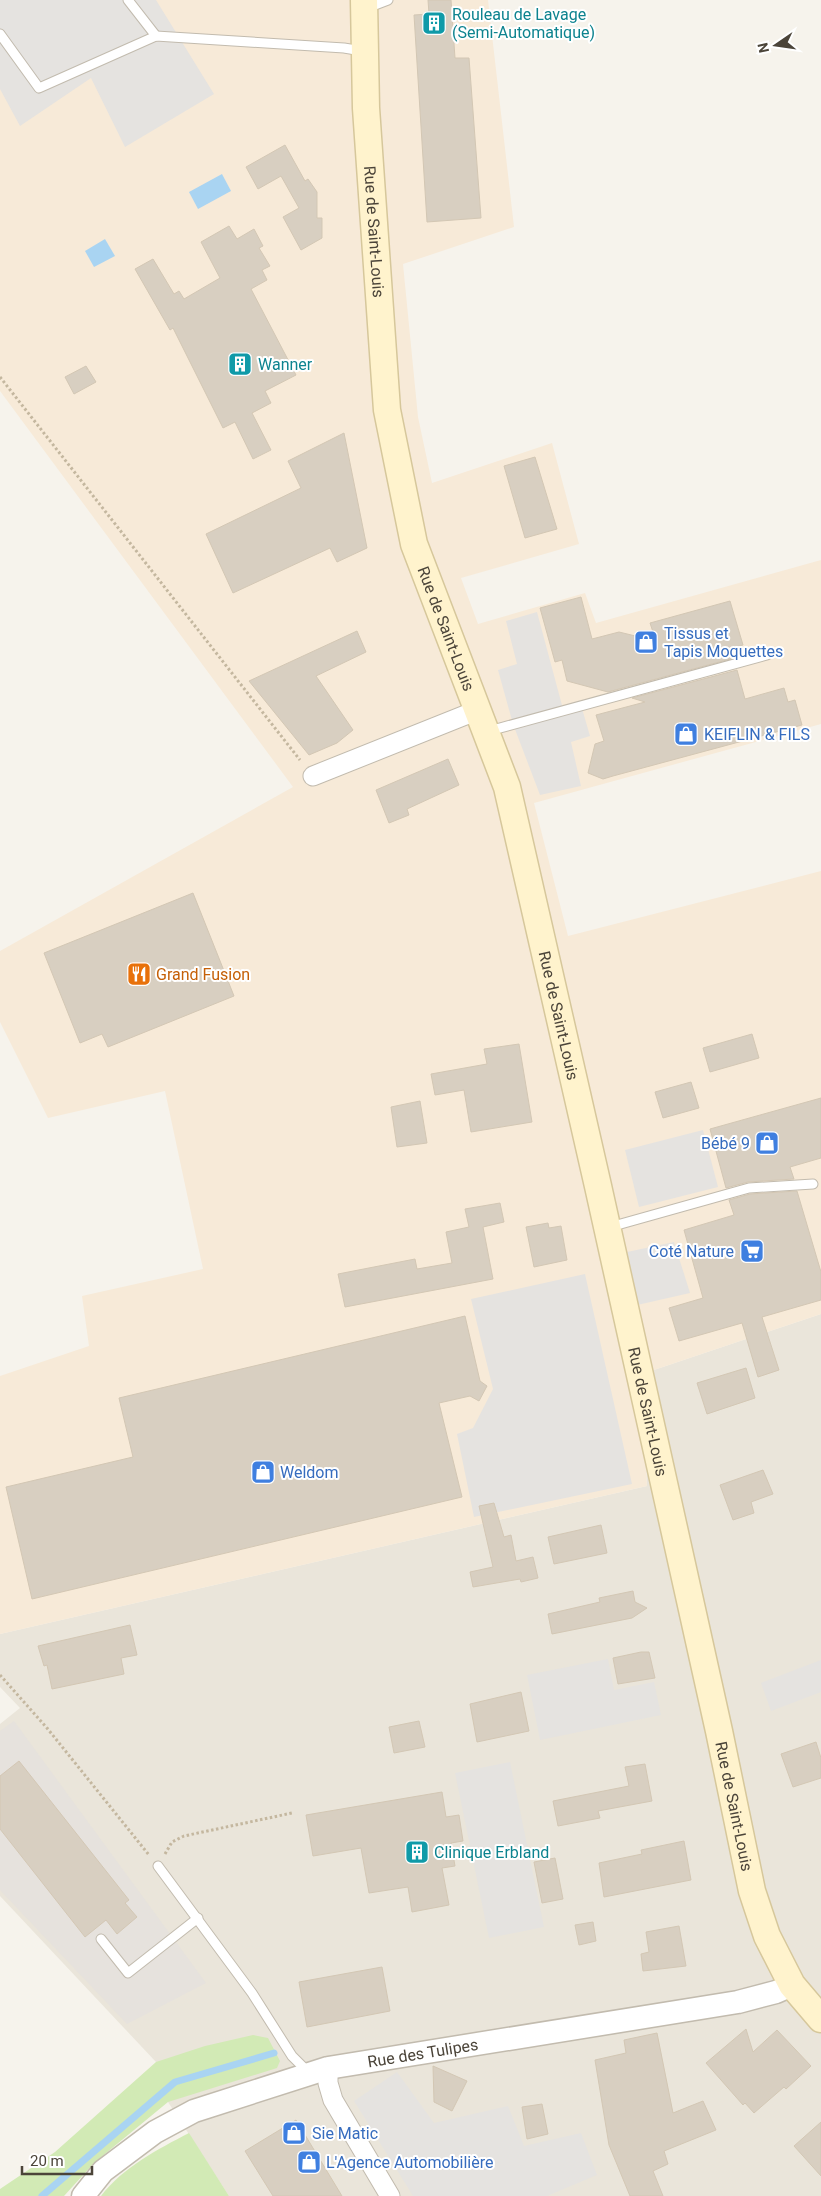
<svg xmlns="http://www.w3.org/2000/svg" width="821" height="2196" font-family="Roboto,sans-serif">
  <style>
    .residential { fill: #eae5da }
    .commercial { fill: #f7ead8 }
    .industrial { fill: #e6e2dd }
    .green { fill: #d2eab5 }
    .parking { fill: #e5e3e0 }
    .water { fill: #a9d4f2 }
    .lines { fill: none; stroke-linecap: round; stroke-linejoin: round }
    .stream { stroke: #a9d4f2; stroke-width: 7 }
    .building { fill: #d8cfc1; stroke: #d3c7b4 }
    .service-casing { stroke: #c2bbae; stroke-width: 11 }
    .minor-casing { stroke: #c2bbae; stroke-width: 21 }
    .tertiary-casing { stroke: #c2bbae; stroke-width: 25 }
    .secondary-casing { stroke: #d6c79b; stroke-width: 29 }
    .path { stroke: #c4b79f; stroke-width: 3; stroke-dasharray: 2.5 2.5; stroke-linecap: butt }
    .service { stroke: #fff; stroke-width: 9 }
    .minor { stroke: #fff; stroke-width: 19 }
    .tertiary { stroke: #fff; stroke-width: 22 }
    .secondary { stroke: #fff3cd; stroke-width: 26 }
    .labels { text-anchor: middle; dominant-baseline: central; stroke-width: 4; stroke-linejoin: round; paint-order: stroke }
    .culture-label { font-size: 16px; fill: #0d838f; stroke: #fff; text-anchor: start }
    .street-label { font-size: 16px; fill: #4b4439; stroke: #fff }
    .shop-label { font-size: 16px; fill: #366cbe; stroke: #fff; text-anchor: start }
    .food-label { font-size: 16px; fill: #c56008; stroke: #fff; text-anchor: start }
  </style>
  <rect width="100%" height="100%" fill="#f6f3ec"/>
  <!-- residential -->
  <path class="residential" d="M821 1314V2196H229L168 2102 156 2062 0 1896V1724L20 1708 0 1687V1634L647 1486 642 1374Z"/>
  <!-- commercial -->
  <path class="commercial" d="M0 0H488L514 227 403 264 418 417 432 483 552 443 579 544 461 578 478 624 585 593 596 623 821 560V724L534 803 568 936 821 871V1314L642 1374 647 1486 0 1634V1376L89 1346 82 1296 203 1269 165 1091 48 1118 0 1022V951L293 787 0 391Z"/>
  <!-- industrial -->
  <path class="industrial" d="M14 1721 206 1983 127 2024 0 1890V1731Z"/>
  <!-- green -->
  <g class="green">
    <path d="M253 2035 268 2038 280 2061 277 2068 168 2102 94 2163 64 2196H0V2189L55 2152 156 2062 205 2046Z"/>
    <path d="M189 2133 229 2196H101C122 2168 158 2149 189 2133Z"/>
  </g>
  <!-- parking -->
  <g class="parking">
    <path d="M0 0H156L214 94 125 147 91 78 20 126 0 89Z"/>
    <path d="M537 612 563 709 581 705 590 736 571 742 581 786 540 795 513 724 498 670 517 664 506 621Z"/>
    <path d="M703 1130 718 1187 639 1207 625 1150Z"/>
    <path d="M674 1242 690 1293 624 1308 613 1255Z"/>
    <path d="M585 1274 632 1484 474 1517 457 1434 473 1428 493 1389 471 1299Z"/>
    <path d="M608 1659 614 1690 654 1682 661 1715 540 1740 527 1675Z"/>
    <path d="M821 1660V1692L771 1711 761 1683Z"/>
    <path d="M510 1762 544 1927 489 1938 455 1773Z"/>
    <path d="M397 2072 434 2123 508 2106 524 2146 581 2133 597 2175 547 2196H413L354 2101Z"/>
  </g>
  <!-- water -->
  <g class="water">
    <path d="M222 174 231 191 198 209 189 192Z"/>
    <path d="M105 239 115 256 94 267 85 251Z"/>
  </g>
  <g class="lines">
    <!-- stream -->
    <path class="stream" d="M42 2196 175 2082 274 2053"/>
  </g>
  <!-- building -->
  <g class="building">
    <path d="M428 0H451L455 58H469L481 218 427 222 414 15 429 14Z"/>
    <path d="M285 145 305 181 308 179 317 192V218H322V238L301 250 283 217 299 208 281 176 258 189 246 167Z"/>
    <path d="M229 226 237 239 254 229 263 246 259 248 270 266 262 270 267 280 251 289 296 375 265 391 271 403 252 413 271 450 253 459 235 422 223 428 173 328 170 330 135 269 153 259 174 294 179 291 184 299 220 278 201 242Z"/>
    <path d="M86 366 96 382 74 394 65 377Z"/>
    <path d="M344 433 367 548 337 562 330 548 233 593 206 534 301 488 288 461Z"/>
    <path d="M535 457 557 529 525 538 504 466Z"/>
    <path d="M581 597 592 639 619 632 656 641 650 623 730 601 743 645 731 648 734 658 608 692 567 681 562 660 555 662 540 608Z"/>
    <path d="M357 631 366 652 316 676 353 730 337 743 309 755 249 681Z"/>
    <path d="M737 670 745 699 784 688 788 702 795 700 802 725 613 776 603 779 588 773 595 744 604 741 596 715 645 702 632 698Z"/>
    <path d="M448 759 459 785 407 809 409 815 389 823 376 790Z"/>
    <path d="M193 893 234 996 108 1047 102 1034 80 1043 44 953Z"/>
    <path d="M752 1034 759 1058 710 1072 703 1048Z"/>
    <path d="M519 1044 532 1122 471 1132 464 1090 435 1095 431 1074 487 1064 484 1049Z"/>
    <path d="M691 1082 699 1108 663 1118 655 1092Z"/>
    <path d="M821 1098V1158L790 1167 794 1179 748 1182 726 1188 710 1129Z"/>
    <path d="M420 1101 427 1143 397 1147 391 1107Z"/>
    <path d="M797 1191 821 1272V1300L762 1317 779 1370 758 1377 742 1323 679 1341 669 1308 703 1298 684 1230 734 1215 729 1200 750 1194Z"/>
    <path d="M500 1203 504 1222 483 1227 493 1279 345 1307 338 1274 415 1259 417 1269 452 1263 446 1232 469 1227 465 1209Z"/>
    <path d="M548 1223 549 1228 561 1226 567 1260 534 1267 526 1227Z"/>
    <path d="M465 1316 480 1381 487 1386 479 1401 470 1396 439 1403 462 1497 32 1599 6 1487 133 1457 119 1398Z"/>
    <path d="M746 1368 755 1398 707 1414 697 1383Z"/>
    <path d="M763 1470 773 1494 751 1502 754 1513 733 1520 720 1485Z"/>
    <path d="M494 1503 504 1537 511 1535 516 1561 533 1557 538 1578 521 1582 520 1579 473 1587 470 1572 493 1567 479 1506Z"/>
    <path d="M601 1525 607 1553 554 1564 548 1537Z"/>
    <path d="M633 1591 635 1602 647 1608 632 1618 552 1634 548 1614 600 1602 599 1598Z"/>
    <path d="M130 1625 137 1655 121 1658 124 1674 52 1689 47 1665 44 1666 38 1646Z"/>
    <path d="M641 1652H649L655 1678 618 1684 613 1658Z"/>
    <path d="M521 1692 529 1731 477 1742 470 1704Z"/>
    <path d="M419 1721 425 1747 394 1753 389 1727Z"/>
    <path d="M816 1742 821 1758V1778L793 1787 781 1754Z"/>
    <path d="M19 1761 129 1900 125 1903 137 1917 117 1934 106 1920 85 1937 0 1829V1776Z"/>
    <path d="M645 1764 652 1801 598 1811 600 1818 558 1826 553 1801 629 1786 625 1767Z"/>
    <path d="M442 1792 446 1817 459 1815 463 1841 451 1843 455 1866 442 1868 449 1905 412 1912 408 1887 369 1893 361 1848 313 1856 306 1815Z"/>
    <path d="M684 1841 691 1880 604 1897 599 1863 642 1854 641 1850Z"/>
    <path d="M555 1858 563 1899 542 1903 534 1862Z"/>
    <path d="M593 1922 596 1941 579 1945 575 1925Z"/>
    <path d="M679 1926 686 1966 643 1971 641 1954 649 1952 646 1932Z"/>
    <path d="M382 1967 390 2011 307 2027 299 1982Z"/>
    <path d="M746 2029 753 2052 777 2030 811 2066 786 2089 784 2087 754 2113 745 2103 743 2105 706 2063Z"/>
    <path d="M657 2033 673 2113 703 2101 716 2130 664 2151 668 2164 653 2171 663 2196H630L609 2145 595 2060 626 2053 624 2040Z"/>
    <path d="M433 2066 467 2081 452 2111 434 2102Z"/>
    <path d="M542 2104 548 2134 527 2139 522 2107Z"/>
    <path d="M296 2120 342 2196H273L245 2151Z"/>
    <path d="M821 2122V2176L794 2146Z"/>
  </g>
  <g class="lines">
    <!-- service casing -->
    <g class="service-casing">
      <g id="service">
        <path d="M128 0 156 36"/>
        <path d="M367 8 388 0"/>
        <path d="M0 34 39 88 156 36 344 48 362 51"/>
        <path d="M489 731 767 655"/>
        <path d="M610 1227 749 1188 813 1184"/>
        <path d="M158 1866 252 1993 292 2056 308 2072"/>
        <path d="M101 1939 128 1973 198 1918"/>
      </g>
    </g>
    <!-- minor casing -->
    <g class="minor-casing">
      <g id="minor">
        <path d="M313 776 478 710"/>
        <path d="M328 2068V2083L333 2100 390 2196"/>
      </g>
    </g>
    <!-- tertiary casing -->
    <g class="tertiary-casing">
      <g id="tertiary">
        <path id="s1" d="M83 2196 103 2171 155 2132 194 2111 328 2068 738 2002 776 1992 792 1985"/>
      </g>
    </g>
    <!-- secondary casing -->
    <g class="secondary-casing">
      <g id="secondary">
        <path id="s2" d="M364 0 366 108 387 410 414 544 507 787 598 1186 719 1731 752 1891 767 1936 792 1985 821 2019"/>
      </g>
    </g>
    <!-- path -->
    <g class="path">
      <path d="M0 377 300 760"/>
      <path d="M0 1675 47 1728 149 1855"/>
      <path d="M165 1854 172 1842 184 1836 292 1813"/>
    </g>
    <!-- service -->
    <use href="#service" class="service"/>
    <!-- minor -->
    <use href="#minor" class="minor"/>
    <!-- tertiary -->
    <use href="#tertiary" class="tertiary"/>
    <!-- secondary -->
    <use href="#secondary" class="secondary"/>
  </g>
  <!-- icons -->
  <defs>
    <g id="building-square" transform="scale(1.25)"><rect x="-9" y="-9" width="18" height="18" rx="4" fill="#0f9aa8" stroke="#fff"/><path d="M-4-6H4V6H1V3H-1V6H-4ZM-2.5-4.3h1.7v1.8h-1.7ZM.8-4.3h1.7v1.8H.8ZM-2.5-1h1.7V.8h-1.7ZM.8-1h1.7V.8H.8Z" fill="#fff"/></g>
    <g id="shop-square" transform="scale(1.25)"><rect x="-9" y="-9" width="18" height="18" rx="4" fill="#3f7fe0" stroke="#fff"/><path d="M-5-2.5h2.3a2.7 3.5 0 0 1 5.4 0H5L5.5 6h-11ZM-1.5-2.5h3a1.5 2.3 0 0 0-3 0Z" fill="#fff"/></g>
    <g id="restaurant-square" transform="scale(1.25)"><rect x="-9" y="-9" width="18" height="18" rx="4" fill="#e8710a" stroke="#fff"/><path d="M-5-6h1v4h1v-4h1v4h1v-4h1v5L-1.5 .5V6h-2V.5L-5-1ZM5-6V6H3V1.5H1.5Q1.5-4 5-6Z" fill="#fff"/></g>
    <g id="supermarket-square" transform="scale(1.25)"><rect x="-9" y="-9" width="18" height="18" rx="4" fill="#3f7fe0" stroke="#fff"/><path d="M-6-5.5h2.5l.6 2H6L4.5 2H-2.5L-4.4-4H-6ZM-1.5 3.2a1.3 1.3 0 1 0 .1 0ZM3 3.2a1.3 1.3 0 1 0 .1 0Z" fill="#fff"/></g>
  </defs>
  <g fill-rule="evenodd">
    <use href="#building-square" x="434" y="23"/>
    <use href="#building-square" x="240" y="364"/>
    <use href="#shop-square" x="646" y="642"/>
    <use href="#shop-square" x="686" y="734"/>
    <use href="#restaurant-square" x="139" y="974"/>
    <use href="#shop-square" x="767" y="1143"/>
    <use href="#supermarket-square" x="752" y="1251"/>
    <use href="#shop-square" x="263" y="1472"/>
    <use href="#building-square" x="417" y="1852"/>
    <use href="#shop-square" x="294" y="2133"/>
    <use href="#shop-square" x="309" y="2162"/>
  </g>
  <g class="labels">
    <!-- culture labels -->
    <g class="culture-label">
      <text x="452" y="14">Rouleau de Lavage<tspan x="452" dy="18">(Semi-Automatique)</tspan></text>
      <text x="258" y="364">Wanner</text>
      <text x="434" y="1852">Clinique Erbland</text>
    </g>
    <!-- street labels -->
    <g class="street-label">
      <text stroke="none"><textPath href="#s2" startOffset="232">Rue de Saint-Louis</textPath></text>
      <text stroke="none"><textPath href="#s2" startOffset="638">Rue de Saint-Louis</textPath></text>
      <text stroke="none"><textPath href="#s2" startOffset="1042">Rue de Saint-Louis</textPath></text>
      <text stroke="none"><textPath href="#s2" startOffset="1448">Rue de Saint-Louis</textPath></text>
      <text stroke="none"><textPath href="#s2" startOffset="1852">Rue de Saint-Louis</textPath></text>
      <text stroke="none"><textPath href="#s1" startOffset="378">Rue des Tulipes</textPath></text>
    </g>
    <!-- shop labels -->
    <g class="shop-label">
      <text x="664" y="633">Tissus et<tspan x="664" dy="18">Tapis Moquettes</tspan></text>
      <text x="704" y="734">KEIFLIN &amp; FILS</text>
      <text x="750" y="1143" text-anchor="end">Bébé 9</text>
      <text x="734" y="1251" text-anchor="end">Coté Nature</text>
      <text x="280" y="1472">Weldom</text>
      <text x="312" y="2133">Sie Matic</text>
      <text x="326" y="2162">L'Agence Automobilière</text>
    </g>
    <!-- food labels -->
    <g class="food-label">
      <text x="156" y="974">Grand Fusion</text>
    </g>
  </g>
  <!-- north arrow -->
  <g transform="translate(776 45) rotate(257)" stroke="#ffffff" stroke-width="4" paint-order="stroke">
  <path d="M0-4L9 19L0 12L-9 19Z" fill="#4b4439"/>
  <text y="-8" font-size="14" font-weight="bold" text-anchor="middle" fill="#4b4439">N</text>
  </g>
  <!-- scale -->
  <path d="M22 2166v8h70v-8" fill="none" stroke="#4b4439" stroke-width="2.5"/>
  <text x="30" y="2166" font-size="15" fill="#4b4439" stroke="#ffffff" stroke-width="4" paint-order="stroke">20 m</text>
</svg>
